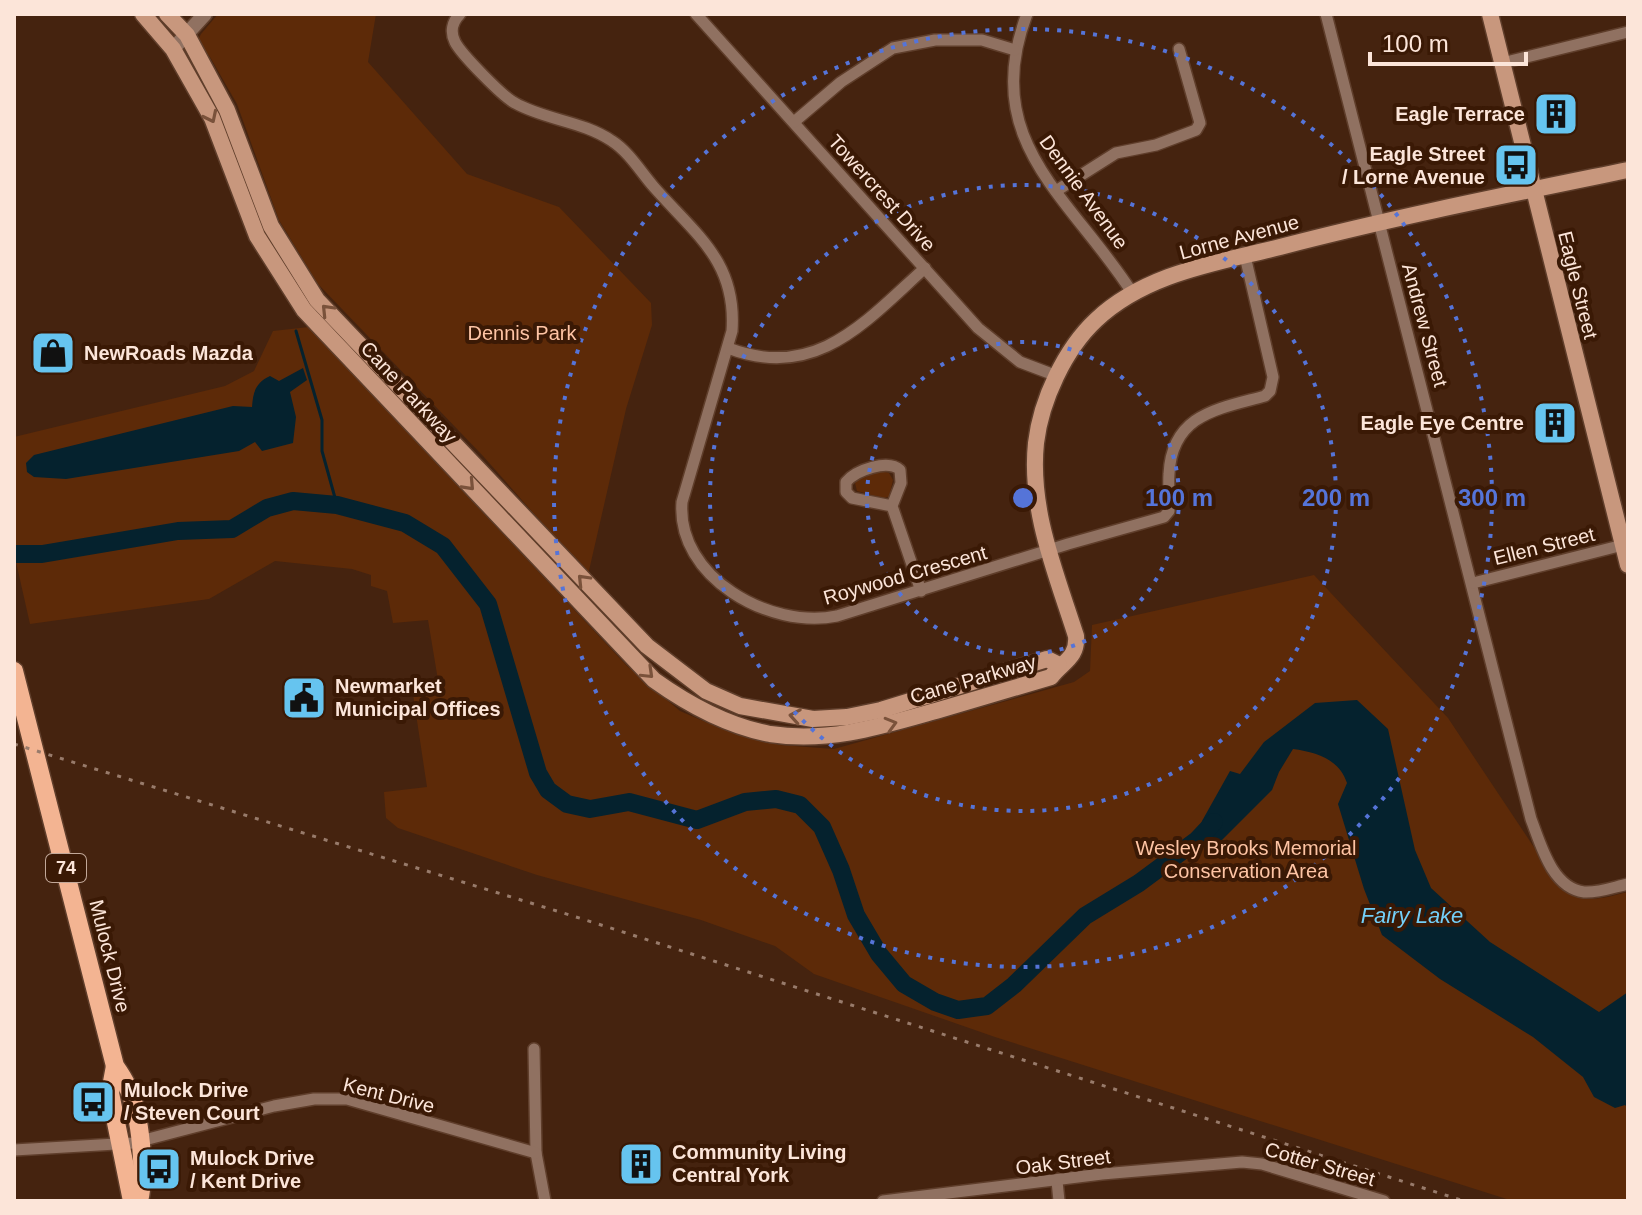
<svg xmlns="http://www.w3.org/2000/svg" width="1642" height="1215" font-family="Helvetica,sans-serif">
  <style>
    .green { fill: #5d2a08 }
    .water { fill: #05222e }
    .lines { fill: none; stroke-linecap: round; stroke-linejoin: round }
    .stream { stroke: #05222e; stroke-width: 3 }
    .river { stroke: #05222e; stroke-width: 18 }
    .minor-casing { stroke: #5f3e2b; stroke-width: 14 }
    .tertiary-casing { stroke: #5f3e2b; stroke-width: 17 }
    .secondary-casing { stroke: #5f3e2b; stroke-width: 19 }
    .primary-casing { stroke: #5f3e2b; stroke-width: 21 }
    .minor { stroke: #907161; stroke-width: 11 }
    .tertiary { stroke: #907161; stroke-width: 14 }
    .secondary { stroke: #c8977d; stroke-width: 16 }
    .primary { stroke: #f3b492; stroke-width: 18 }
    .rail { stroke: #987b6b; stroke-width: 3; stroke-dasharray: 4 8; stroke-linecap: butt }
    .oneway { stroke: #7a523b }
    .ring { fill: none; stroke: #5574d8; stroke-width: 4; stroke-dasharray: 4 8 }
    .labels { text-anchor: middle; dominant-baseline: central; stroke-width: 8; stroke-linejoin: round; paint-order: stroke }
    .shield { fill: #3a1905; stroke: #c2a899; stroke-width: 2 }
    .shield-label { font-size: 18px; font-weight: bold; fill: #fce5d9 }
    .poi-label { font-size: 20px; font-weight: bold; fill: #fce5d9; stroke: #3a1905; text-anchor: start }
    .street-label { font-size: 20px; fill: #fce5d9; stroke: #3a1905 }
    .park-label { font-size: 20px; fill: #fec4a4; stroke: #3a1905 }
    .water-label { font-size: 22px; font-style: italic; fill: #73cff8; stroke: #3a1905 }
    .centre { fill: #5574d8; stroke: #3a1905; stroke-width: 4 }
    .ring-label { font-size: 24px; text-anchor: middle; font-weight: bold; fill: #5574d8; stroke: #3a1905; stroke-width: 8; stroke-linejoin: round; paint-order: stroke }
  </style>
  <rect width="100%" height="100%" fill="#45230f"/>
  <!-- green -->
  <g class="green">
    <path d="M218 14H376L368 62 467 174 559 207 651 303 652 325 626 409 588 575 483 456 318 284 279 220 237 104 210 57 197 42 201 34Z"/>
    <path d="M309 327 627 666 680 711 722 729 780 745 834 749 1074 682 1090 671 1092 625 1314 575 1448 718 1561 888C1590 904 1598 899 1628 892V1201H1513L995 1037 814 974 775 946 701 920 537 875 398 828 386 818 384 792 427 787 413 694 439 686 428 620 393 623 387 591 371 586V575L352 569 275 561 209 599 30 624 14 553V437L225 386 254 371 273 331Z"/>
    <path d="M882 471 889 473 893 480 889 497 883 498 857 491 855 483 859 478Z"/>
  </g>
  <!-- water -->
  <g class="water">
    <path d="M303 368 307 380 290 392 296 417 293 443 262 451 255 442 239 451 66 479 34 477 27 472 26 463 34 455 233 406 252 407C253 393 255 383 270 376L279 381Z"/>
    <path d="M1357 700 1388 729 1415 850 1431 888 1490 942 1599 1012 1628 992V1108L1625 1105 1615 1108 1594 1097 1583 1077 1533 1037 1440 979 1382 935 1364 889 1338 804 1347 783C1339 759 1316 752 1293 749L1279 772 1272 790 1218 844 1197 840 1202 821 1230 771 1240 774 1264 742 1315 703Z"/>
  </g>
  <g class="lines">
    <!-- stream -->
    <path class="stream" d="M296 331 322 420V451L337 505"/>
    <!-- river -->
    <path class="river" d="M14 554H42L178 531 232 529 267 508 293 501 337 505 405 523 443 546 488 604 538 773 548 790 567 804 590 809 629 802 697 820 745 802 776 799 800 805 822 827 841 870 856 915 879 954 904 984 935 1002 958 1010 987 1006 1014 985 1085 916 1139 883 1197 840 1214 822"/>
    <!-- minor casing -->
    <g class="minor-casing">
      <g id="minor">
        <path d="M460 14C452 22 450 32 455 42 461 54 503 97 515 103 545 120 583 121 612 141 628 151 641 172 653 186 695 234 737 261 732 331L682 502C676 577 770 630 837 616L1068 544 1164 517 1169 511C1170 499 1168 486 1169 474 1172 414 1218 409 1265 396L1270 391 1273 377 1245 256"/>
        <path d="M696 14 978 328 1020 362 1057 376"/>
        <path d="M1027 14C978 142 1072 198 1133 294"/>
        <path d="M1326 14 1531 819C1541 845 1552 888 1584 892 1599 893 1614 887 1628 884"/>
        <path d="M1502 63 1628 32"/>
        <path d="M794 122 841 82 893 48 935 40H982L1015 50"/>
        <path d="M1056 191 1116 153 1156 145 1196 130 1200 123 1179 49"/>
        <path d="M728 348C816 382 866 321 925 268"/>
        <path d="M892 506 852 498 846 492V482C856 470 888 459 900 470L901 483 892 506 921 591"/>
        <path d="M1473 583 1623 545"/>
        <path d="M534 1049 536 1153 545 1201"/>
        <path d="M14 1150 133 1143 274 1106 314 1099H347L536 1153"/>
        <path d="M1057 1181 1059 1201"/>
        <path d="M883 1201 1102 1174 1242 1162 1262 1164 1384 1201"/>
      </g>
    </g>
    <!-- tertiary casing -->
    <g class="tertiary-casing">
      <path id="tertiary" d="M173 49 205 14"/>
    </g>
    <!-- secondary casing -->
    <g class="secondary-casing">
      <g id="secondary">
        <path d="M143 14 173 49 212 118 257 236 304 310 654 680C689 705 727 726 770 734 830 743 882 726 939 710 976 699 1013 688 1051 677 1062 662 1078 658 1076 636 1056 573 1029 510 1036 443 1041 400 1065 349 1096 320 1146 273 1217 263 1280 247 1395 217 1511 194 1628 170"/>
        <path d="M167 14 187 35 227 110 271 226 317 300 647 646 706 691 740 706 813 719 847 717 881 710 1047 659 1059 665"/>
        <path d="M1490 14 1628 565"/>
      </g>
    </g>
    <!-- primary casing -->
    <g class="primary-casing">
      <g id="primary">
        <path d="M14 671 115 1066C120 1073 125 1081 128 1088 141 1116 146 1172 139 1201"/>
        <path d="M115 1066 110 1093 132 1201"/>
      </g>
    </g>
    <!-- minor -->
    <use href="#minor" class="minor"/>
    <!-- tertiary -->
    <use href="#tertiary" class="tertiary"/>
    <!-- secondary -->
    <use href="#secondary" class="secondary"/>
    <!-- primary -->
    <use href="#primary" class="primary"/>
    <!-- rail -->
    <path class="rail" d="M14 744 573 916 1464 1201"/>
  </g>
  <!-- one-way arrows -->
  <defs><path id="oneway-chevron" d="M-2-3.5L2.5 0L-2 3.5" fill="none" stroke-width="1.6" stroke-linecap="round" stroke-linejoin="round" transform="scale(2)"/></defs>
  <g class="oneway">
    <use href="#oneway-chevron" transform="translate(211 117) rotate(64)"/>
    <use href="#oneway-chevron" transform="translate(327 310) rotate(-134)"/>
    <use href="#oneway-chevron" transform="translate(469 485) rotate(47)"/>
    <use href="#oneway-chevron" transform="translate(583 580) rotate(-134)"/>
    <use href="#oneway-chevron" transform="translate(648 673) rotate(44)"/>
    <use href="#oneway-chevron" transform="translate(795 716) rotate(-170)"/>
    <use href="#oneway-chevron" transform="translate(891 724) rotate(-16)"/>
  </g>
  <!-- distance rings -->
  <g class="ring">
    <circle cx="1023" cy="498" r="156"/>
    <circle cx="1023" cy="498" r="313"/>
    <circle cx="1023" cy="498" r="469"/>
  </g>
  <!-- icons -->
  <defs>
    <g id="building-square" transform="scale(2.3)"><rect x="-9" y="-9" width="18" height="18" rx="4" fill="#66c4ef" stroke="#3a1905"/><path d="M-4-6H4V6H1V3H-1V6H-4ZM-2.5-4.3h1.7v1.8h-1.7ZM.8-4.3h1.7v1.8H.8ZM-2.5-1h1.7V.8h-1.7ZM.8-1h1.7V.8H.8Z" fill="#111"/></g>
    <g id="bus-square" transform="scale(2.3)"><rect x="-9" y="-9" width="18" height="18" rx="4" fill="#66c4ef" stroke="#3a1905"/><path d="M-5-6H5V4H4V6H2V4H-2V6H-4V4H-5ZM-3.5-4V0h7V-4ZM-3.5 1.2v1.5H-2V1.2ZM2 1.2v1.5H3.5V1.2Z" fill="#111"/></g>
    <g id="shop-square" transform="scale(2.3)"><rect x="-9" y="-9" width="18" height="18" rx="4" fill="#66c4ef" stroke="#3a1905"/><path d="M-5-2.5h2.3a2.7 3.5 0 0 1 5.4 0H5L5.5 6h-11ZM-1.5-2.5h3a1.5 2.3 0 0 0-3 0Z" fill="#111"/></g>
    <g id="civic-square" transform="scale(2.3)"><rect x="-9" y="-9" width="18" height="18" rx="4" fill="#66c4ef" stroke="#3a1905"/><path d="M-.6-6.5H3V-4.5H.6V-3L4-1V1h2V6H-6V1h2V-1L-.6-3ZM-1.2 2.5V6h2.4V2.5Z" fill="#111"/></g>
  </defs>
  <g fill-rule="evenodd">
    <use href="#building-square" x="1556" y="114"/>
    <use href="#bus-square" x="1516" y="165"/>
    <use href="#shop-square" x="53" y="353"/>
    <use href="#building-square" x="1555" y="423"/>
    <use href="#civic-square" x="304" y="698"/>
    <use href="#bus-square" x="93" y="1102"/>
    <use href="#building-square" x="641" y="1164"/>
    <use href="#bus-square" x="159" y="1169"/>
  </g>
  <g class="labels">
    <!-- shield labels -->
    <rect class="shield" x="46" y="854" width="40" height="28" rx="6"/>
    <g class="shield-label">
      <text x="66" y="868">74</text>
    </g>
    <!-- poi labels -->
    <g class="poi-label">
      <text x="1525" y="114" text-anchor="end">Eagle Terrace</text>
      <text x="1485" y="154" text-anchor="end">Eagle Street<tspan x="1485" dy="23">/ Lorne Avenue</tspan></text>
      <text x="84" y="353">NewRoads Mazda</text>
      <text x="1524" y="423" text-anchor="end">Eagle Eye Centre</text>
      <text x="335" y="686">Newmarket<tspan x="335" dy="23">Municipal Offices</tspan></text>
      <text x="124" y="1090">Mulock Drive<tspan x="124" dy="23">/ Steven Court</tspan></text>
      <text x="672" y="1152">Community Living<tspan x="672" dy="23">Central York</tspan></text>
      <text x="190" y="1158">Mulock Drive<tspan x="190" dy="23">/ Kent Drive</tspan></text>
    </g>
    <!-- street labels -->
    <g class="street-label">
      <text transform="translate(1084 192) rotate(54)">Dennie Avenue</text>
      <text transform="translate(882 193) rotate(48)">Towercrest Drive</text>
      <text transform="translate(1239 237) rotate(-15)">Lorne Avenue</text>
      <text transform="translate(1578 285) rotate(76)">Eagle Street</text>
      <text transform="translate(1425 325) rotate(75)">Andrew Street</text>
      <text transform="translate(409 392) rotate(47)">Cane Parkway</text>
      <text transform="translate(1544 546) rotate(-14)">Ellen Street</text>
      <text transform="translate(905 575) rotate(-16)">Roywood Crescent</text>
      <text transform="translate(973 679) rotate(-16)">Cane Parkway</text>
      <text transform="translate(110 956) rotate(76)">Mulock Drive</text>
      <text transform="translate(389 1095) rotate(14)">Kent Drive</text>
      <text transform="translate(1063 1162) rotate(-7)">Oak Street</text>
      <text transform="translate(1320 1164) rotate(16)">Cotter Street</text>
    </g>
    <!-- park labels -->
    <g class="park-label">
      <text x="522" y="333">Dennis Park</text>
      <text x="1246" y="848">Wesley Brooks Memorial<tspan x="1246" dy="23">Conservation Area</tspan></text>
    </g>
    <!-- water labels -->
    <g class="water-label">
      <text x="1412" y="915">Fairy Lake</text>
    </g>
  </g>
  <circle cx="1023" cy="498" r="12" class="centre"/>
  <g class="ring-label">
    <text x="1179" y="506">100 m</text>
    <text x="1336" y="506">200 m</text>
    <text x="1492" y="506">300 m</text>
  </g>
  <!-- border -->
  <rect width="1642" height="1215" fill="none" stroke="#fce5d9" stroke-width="32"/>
  <!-- scale -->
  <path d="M1370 52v12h156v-12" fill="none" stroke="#fce5d9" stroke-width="4"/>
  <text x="1382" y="52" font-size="24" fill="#fce5d9" stroke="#3a1905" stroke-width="6" paint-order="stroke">100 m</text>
</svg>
